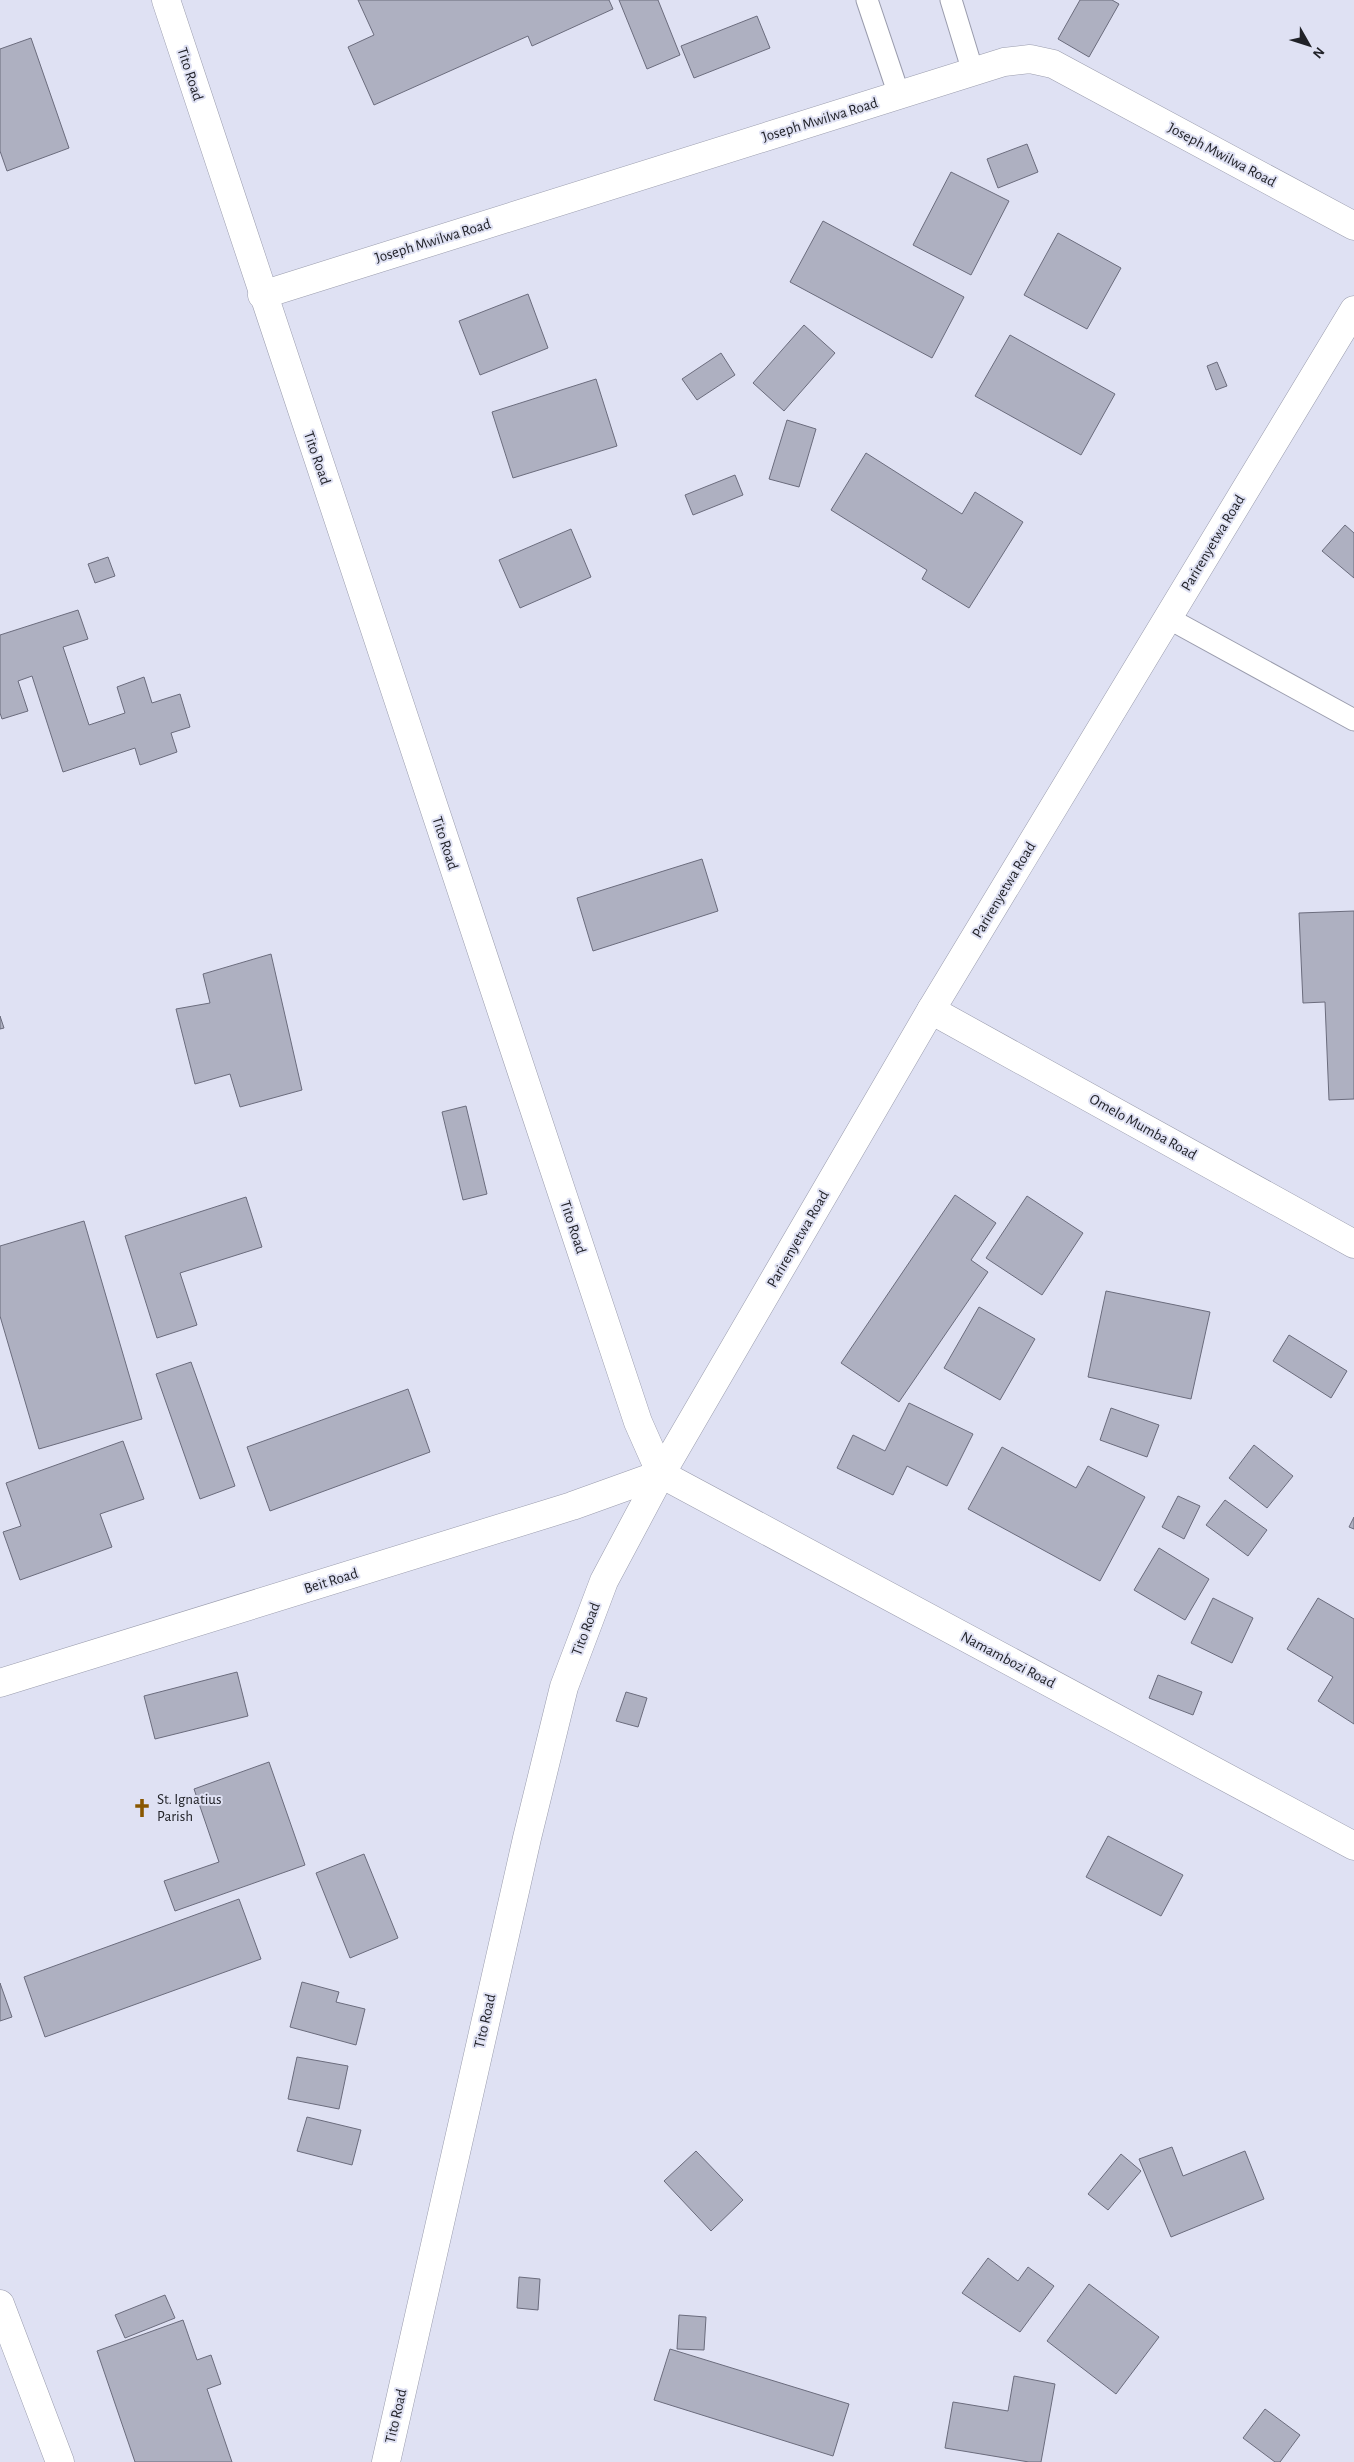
<svg xmlns="http://www.w3.org/2000/svg" width="1354" height="2462" font-family="'Alegreya Sans',sans-serif">
  <style>
    .building { fill: #aeb0c1; stroke: #6b6c7d }
    .lines { fill: none; stroke-linecap: round; stroke-linejoin: round }
    .lane-casing { stroke: #9a9cad; stroke-width: 23 }
    .street-casing { stroke: #9a9cad; stroke-width: 29 }
    .secondary-casing { stroke: #9a9cad; stroke-width: 29 }
    .lane { stroke: #fff; stroke-width: 21 }
    .street { stroke: #fff; stroke-width: 28 }
    .secondary { stroke: #fff; stroke-width: 28 }
    .labels { text-anchor: middle; dominant-baseline: central; stroke-width: 4; stroke-linejoin: round; paint-order: stroke }
    .street-label { font-size: 15px; fill: #212228; stroke: #dfe1f3 }
    .poi-label { font-size: 15px; fill: #212228; stroke: #dfe1f3; text-anchor: start }
  </style>
  <rect width="100%" height="100%" fill="#dfe1f3"/>
  <!-- building -->
  <g class="building">
    <path d="M358 0H609L613 9 532 46 528 36 374 105 348 47 374 35Z"/>
    <path d="M619 0H658L680 55 647 69Z"/>
    <path d="M1080 0H1112L1119 4 1089 57 1058 39Z"/>
    <path d="M757 16 770 48 694 78 681 46Z"/>
    <path d="M31 38 69 148 7 171 0 151V49Z"/>
    <path d="M1027 144 1038 172 998 188 987 159Z"/>
    <path d="M951 172 1009 201 971 275 913 245Z"/>
    <path d="M823 221 964 297 932 358 790 282Z"/>
    <path d="M1058 233 1121 268 1087 329 1024 295Z"/>
    <path d="M528 294 548 348 480 375 459 321Z"/>
    <path d="M804 325 835 353 784 411 753 383Z"/>
    <path d="M1010 335 1115 394 1081 455 975 396Z"/>
    <path d="M721 353 735 375 697 400 682 379Z"/>
    <path d="M1217 362 1227 386 1216 390 1207 366Z"/>
    <path d="M596 379 617 446 513 478 492 412Z"/>
    <path d="M787 420 816 429 799 487 769 479Z"/>
    <path d="M866 453 962 514 975 492 1023 522 969 608 922 579 927 570 831 510Z"/>
    <path d="M735 475 743 495 693 515 685 495Z"/>
    <path d="M1345 525 1354 533V578L1322 551Z"/>
    <path d="M571 529 591 577 520 608 499 560Z"/>
    <path d="M108 557 115 576 95 583 88 564Z"/>
    <path d="M78 610 88 639 63 647 89 725 125 713 117 687 144 677 152 703 180 694 190 727 171 733 177 752 140 765 135 748 63 772 32 676 18 681 28 711 2 719 0 713V635Z"/>
    <path d="M702 859 718 911 593 951 577 898Z"/>
    <path d="M1354 911V1099L1329 1100 1325 1002 1303 1003 1299 913Z"/>
    <path d="M271 954 302 1090 240 1107 230 1074 195 1084 176 1009 210 1003 203 974Z"/>
    <path d="M0 1016 4 1028 0 1029Z"/>
    <path d="M466 1106 487 1194 463 1200 442 1112Z"/>
    <path d="M955 1195 996 1223 971 1260 988 1272 899 1402 841 1363Z"/>
    <path d="M1027 1196 1083 1233 1042 1295 986 1258Z"/>
    <path d="M246 1197 262 1247 180 1273 197 1325 157 1338 125 1236Z"/>
    <path d="M84 1221 142 1419 39 1449 0 1316V1246Z"/>
    <path d="M1106 1291 1210 1312 1191 1399 1088 1377Z"/>
    <path d="M979 1307 1035 1339 1000 1400 944 1368Z"/>
    <path d="M1289 1335 1347 1371 1331 1398 1273 1361Z"/>
    <path d="M191 1362 235 1486 200 1499 156 1374Z"/>
    <path d="M408 1389 430 1452 270 1511 247 1447Z"/>
    <path d="M909 1403 973 1434 947 1486 907 1466 893 1495 837 1468 853 1435 885 1451Z"/>
    <path d="M1111 1408 1159 1425 1147 1457 1100 1440Z"/>
    <path d="M123 1441 144 1499 100 1514 112 1547 20 1580 3 1532 21 1526 6 1483Z"/>
    <path d="M1254 1445 1293 1476 1267 1508 1229 1478Z"/>
    <path d="M1002 1447 1076 1488 1088 1466 1145 1497 1100 1581 968 1509Z"/>
    <path d="M1178 1496 1200 1506 1184 1539 1162 1527Z"/>
    <path d="M1225 1500 1267 1530 1248 1556 1206 1525Z"/>
    <path d="M1354 1517V1529L1349 1527Z"/>
    <path d="M1159 1548 1209 1579 1185 1620 1134 1590Z"/>
    <path d="M1213 1598 1253 1618 1232 1663 1191 1643Z"/>
    <path d="M1318 1598 1354 1619V1724L1318 1701 1333 1677 1287 1649Z"/>
    <path d="M237 1672 248 1716 155 1739 144 1696Z"/>
    <path d="M1158 1675 1202 1692 1193 1715 1149 1698Z"/>
    <path d="M626 1692 647 1698 638 1727 616 1721Z"/>
    <path d="M269 1762 305 1865 175 1911 164 1881 219 1862 194 1789Z"/>
    <path d="M1108 1836 1183 1875 1161 1916 1086 1877Z"/>
    <path d="M364 1854 398 1938 350 1958 316 1873Z"/>
    <path d="M239 1899 261 1959 45 2037 24 1977Z"/>
    <path d="M302 1982 339 1992 336 2002 365 2009 356 2045 290 2027Z"/>
    <path d="M0 1983 12 2017 0 2021Z"/>
    <path d="M297 2057 348 2066 339 2109 288 2099Z"/>
    <path d="M307 2117 361 2130 352 2165 297 2151Z"/>
    <path d="M1172 2147 1183 2176 1245 2151 1264 2199 1171 2237 1139 2159Z"/>
    <path d="M696 2151 743 2200 711 2231 664 2181Z"/>
    <path d="M1121 2154 1141 2171 1108 2210 1088 2194Z"/>
    <path d="M988 2258 1018 2281 1028 2267 1054 2286 1020 2332 962 2293Z"/>
    <path d="M519 2277 540 2279 538 2310 517 2308Z"/>
    <path d="M1089 2284 1159 2337 1116 2394 1047 2341Z"/>
    <path d="M165 2295 175 2318 125 2338 115 2315Z"/>
    <path d="M679 2315 706 2317 704 2350 677 2349Z"/>
    <path d="M183 2320 197 2360 211 2355 221 2384 207 2389 232 2462H135L97 2351Z"/>
    <path d="M670 2349 849 2404 833 2456 654 2400Z"/>
    <path d="M1014 2376 1055 2384 1041 2462H1029L945 2448 953 2402 1008 2411Z"/>
    <path d="M1265 2409 1300 2435 1280 2462H1275L1243 2438Z"/>
  </g>
  <g class="lines">
    <!-- lane casing -->
    <g class="lane-casing">
      <g id="lane">
        <path d="M867 0 899 95"/>
        <path d="M951 0 973 72"/>
        <path d="M1168 618 1354 720"/>
      </g>
    </g>
    <!-- street casing -->
    <g class="street-casing">
      <g id="street">
        <path d="M262 295 1004 62 1030 59 1053 64 1354 226"/>
        <path d="M931 1010 1354 1244"/>
        <path d="M0 1683 572 1506 661 1474 1354 1846"/>
        <path d="M0 2304 60 2462"/>
      </g>
    </g>
    <!-- secondary casing -->
    <g class="secondary-casing">
      <g id="secondary">
        <path d="M166 0 638 1422 661 1474"/>
        <path d="M386 2462 527 1838 564 1687 604 1581 661 1474 931 1010 1354 310"/>
      </g>
    </g>
    <!-- lane -->
    <use href="#lane" class="lane"/>
    <!-- street -->
    <use href="#street" class="street"/>
    <!-- secondary -->
    <use href="#secondary" class="secondary"/>
  </g>
  <!-- icons -->
  <defs>
    <g id="church-bare" transform="scale(1.5)"><path d="M-1.2-6h2.4v3.5h3.3v2.4h-3.3V6h-2.4V-.1h-3.3v-2.4h3.3Z" fill="#895700" stroke="#dfe1f3" stroke-width="2.5" paint-order="stroke"/></g>
  </defs>
  <g fill-rule="evenodd">
    <use href="#church-bare" x="142" y="1808"/>
  </g>
  <g class="labels">
    <!-- street labels -->
    <g class="street-label">
      <text transform="translate(190 74) rotate(72)">Tito Road</text>
      <text transform="translate(820 120) rotate(-17)">Joseph Mwilwa Road</text>
      <text transform="translate(1222 155) rotate(28)">Joseph Mwilwa Road</text>
      <text transform="translate(433 241) rotate(-17)">Joseph Mwilwa Road</text>
      <text transform="translate(317 458) rotate(71)">Tito Road</text>
      <text transform="translate(1213 543) rotate(-59)">Parirenyetwa Road</text>
      <text transform="translate(445 843) rotate(72)">Tito Road</text>
      <text transform="translate(1004 890) rotate(-59)">Parirenyetwa Road</text>
      <text transform="translate(1143 1127) rotate(29)">Omelo Mumba Road</text>
      <text transform="translate(573 1227) rotate(72)">Tito Road</text>
      <text transform="translate(798 1239) rotate(-60)">Parirenyetwa Road</text>
      <text transform="translate(331 1581) rotate(-17)">Beit Road</text>
      <text transform="translate(586 1629) rotate(-69)">Tito Road</text>
      <text transform="translate(1008 1660) rotate(28)">Namambozi Road</text>
      <text transform="translate(485 2021) rotate(-77)">Tito Road</text>
      <text transform="translate(396 2416) rotate(-77)">Tito Road</text>
    </g>
    <!-- poi labels -->
    <g class="poi-label">
      <text x="157" y="1799">St. Ignatius<tspan x="157" dy="17">Parish</tspan></text>
    </g>
  </g>
  <!-- north arrow -->
  <g transform="translate(1309 45) rotate(129)" stroke="#dfe1f3" stroke-width="4" paint-order="stroke">
  <path d="M0-4L9 19L0 12L-9 19Z" fill="#212228"/>
  <text y="-8" font-size="14" font-weight="bold" text-anchor="middle" fill="#212228">N</text>
  </g>
</svg>
